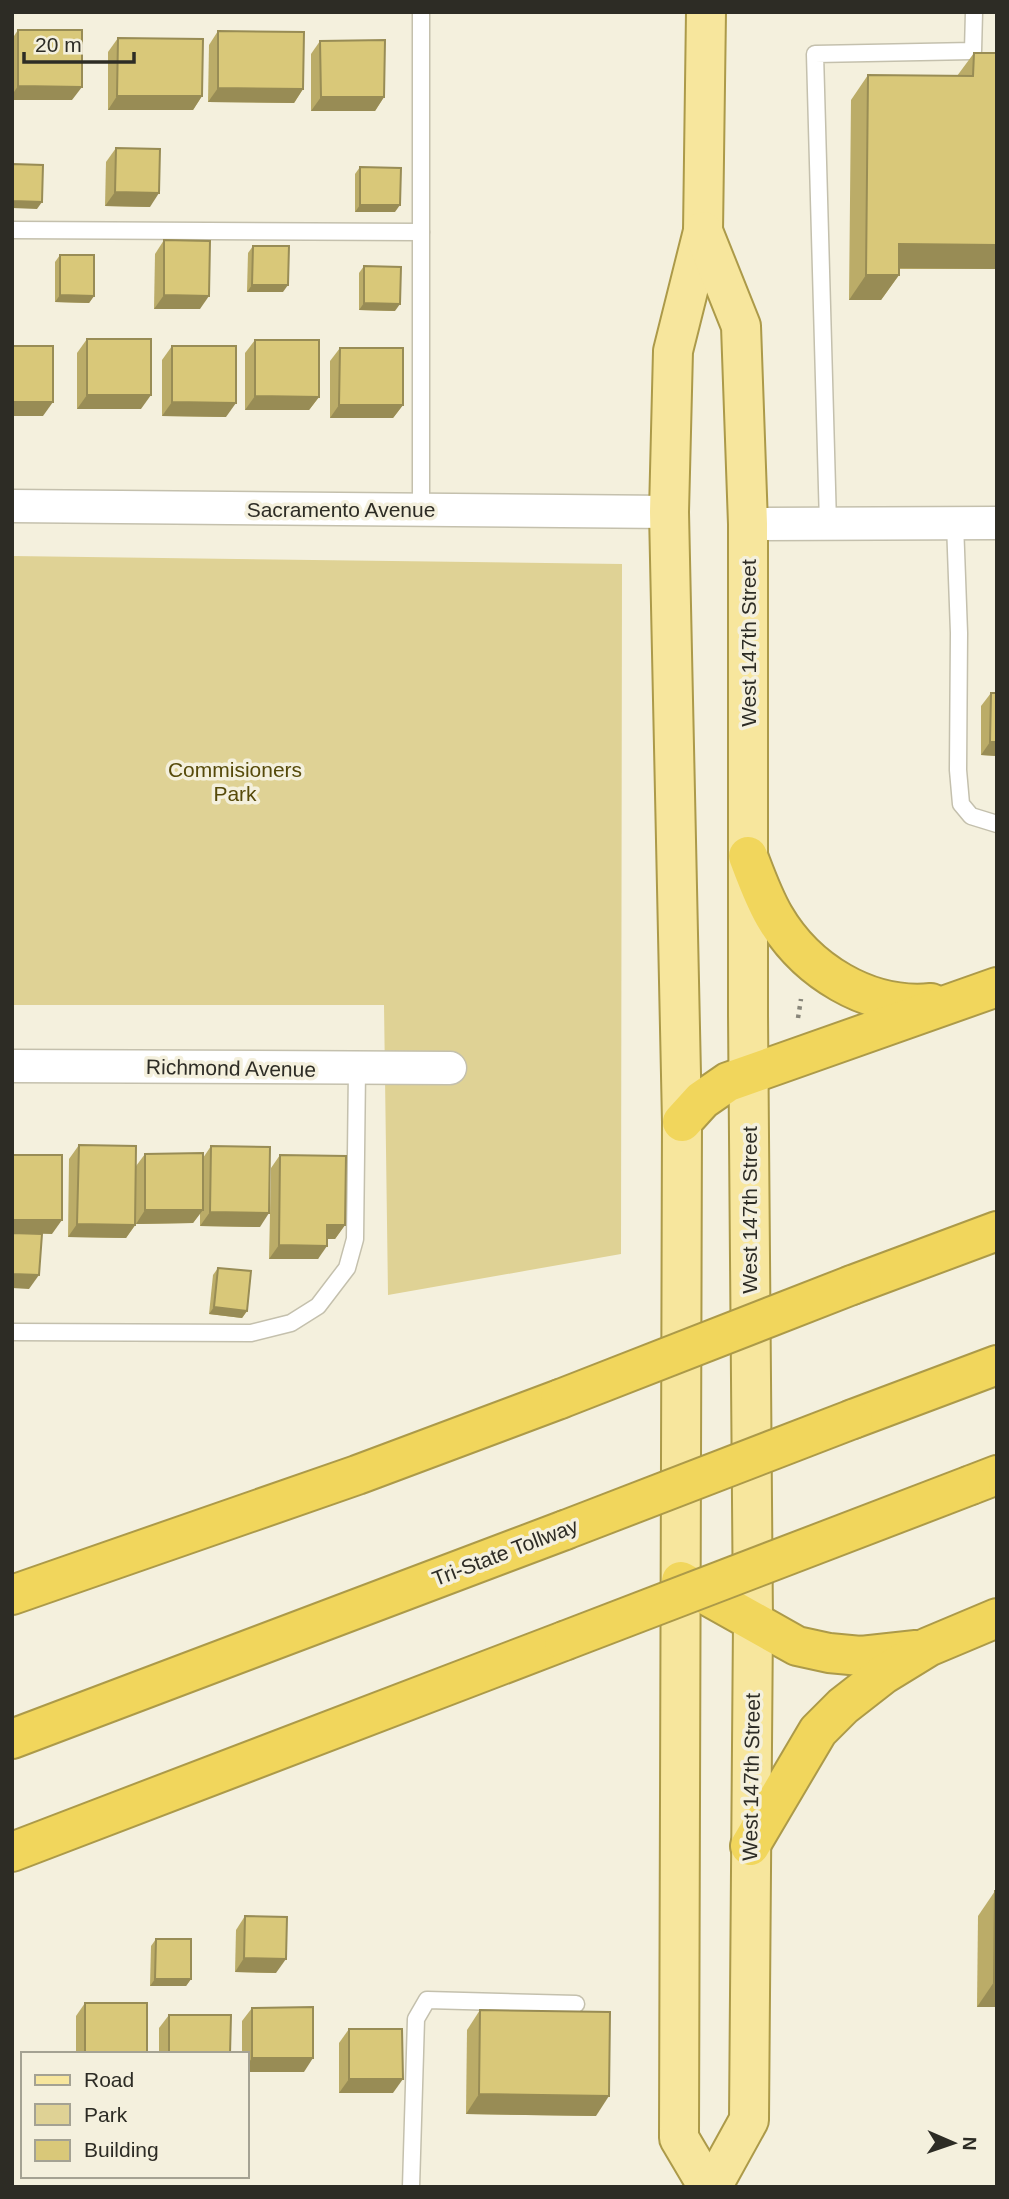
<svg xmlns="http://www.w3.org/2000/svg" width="1009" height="2199" font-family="Arial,sans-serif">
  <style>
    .green { fill: #dfd295 }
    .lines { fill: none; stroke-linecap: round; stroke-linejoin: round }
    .lane-casing { stroke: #c4c0ad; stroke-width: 19 }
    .street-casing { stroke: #c4c0ad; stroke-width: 35 }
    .primary-casing { stroke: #ac9a49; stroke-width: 42 }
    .highway-casing { stroke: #ac9a49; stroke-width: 42 }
    .path { stroke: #88867a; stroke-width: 4.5; stroke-dasharray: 3.5 5; stroke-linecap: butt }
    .lane { stroke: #fff; stroke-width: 16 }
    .street { stroke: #fff; stroke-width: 32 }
    .primary { stroke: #f7e69d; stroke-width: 38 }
    .highway { stroke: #f1d65c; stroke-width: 38 }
    .highway-bridge-casing { stroke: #ac9a49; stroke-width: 42; stroke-linecap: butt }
    .highway-bridge { stroke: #f1d65c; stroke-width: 38 }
    .wall { fill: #bbac68 }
    .shaded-wall { fill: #988c55 }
    .building { fill: #d9c879; stroke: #988c55; stroke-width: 2 }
    .labels { text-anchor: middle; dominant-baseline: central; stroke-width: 7; stroke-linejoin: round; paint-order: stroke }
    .street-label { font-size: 21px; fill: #2d2c25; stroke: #f4f0dd }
    .park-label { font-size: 21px; fill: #564a0a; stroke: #f4f0dd }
  </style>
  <rect width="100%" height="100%" fill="#f4f0dd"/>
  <!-- green -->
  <path class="green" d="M12 556 622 564 621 1254 388 1295 384 1005H12Z"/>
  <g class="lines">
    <!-- lane casing -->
    <g class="lane-casing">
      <g id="lane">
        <path d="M12 230 421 232"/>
        <path d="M421 509V12"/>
        <path d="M955 523 959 633 958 770 961 804 971 816 997 824"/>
        <path d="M828 524 815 54 973 51 974 12"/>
        <path d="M12 1332 251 1333 291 1323 318 1306 347 1268 355 1239 357 1069"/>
        <path d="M411 2187 416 2019 427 2000 576 2004"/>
      </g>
    </g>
    <!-- street casing -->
    <g class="street-casing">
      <g id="street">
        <path d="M12 506 669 512"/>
        <path d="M748 524 997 523"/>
        <path d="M12 1066 450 1068"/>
      </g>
    </g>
    <!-- primary casing -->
    <g class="primary-casing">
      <g id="primary">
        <path d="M706 12 703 231 673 351 669 512 682 1122 679 2138 708 2187"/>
        <path d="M703 231 741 326 748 524V1015L753 1622 749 2120 712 2187"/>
      </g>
    </g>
    <!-- highway casing -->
    <g class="highway-casing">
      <g id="highway">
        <path d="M748 856C756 877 763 897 774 916 806 971 868 1009 931 1003"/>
        <path d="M682 1122 702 1100 728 1082 997 987"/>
        <path d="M852 1285 997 1231"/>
        <path d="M853 1419 997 1365"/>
        <path d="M971 1485 997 1475"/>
        <path d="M681 1581 797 1646 829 1653 861 1656 916 1650"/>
        <path d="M12 1595 357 1475 560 1399"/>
        <path d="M12 1739 565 1530"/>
        <path d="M750 1846 818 1731 843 1706 884 1674 928 1647 997 1618"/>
        <path d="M12 1852 564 1641"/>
      </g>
    </g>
    <!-- path -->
    <path class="path" d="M798 1018 801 999"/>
    <!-- lane -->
    <use href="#lane" class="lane"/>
    <!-- street -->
    <use href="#street" class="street"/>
    <!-- primary -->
    <use href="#primary" class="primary"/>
    <!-- highway -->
    <use href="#highway" class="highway"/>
    <!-- highway-bridge casing -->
    <g class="highway-bridge-casing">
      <g id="highway-bridge">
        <path d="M560 1399 852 1285"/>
        <path d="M565 1530 853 1419"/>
        <path d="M564 1641 971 1485"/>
      </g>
    </g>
    <!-- highway-bridge -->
    <use href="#highway-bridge" class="highway-bridge"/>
  </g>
  <!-- wall -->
  <g class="wall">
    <path d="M18 30 72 100H12V39Z"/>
    <path d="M218 31 303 89 294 103 208 102 209 45Z"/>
    <path d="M118 38 202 96 193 110H108V52Z"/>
    <path d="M320 41 384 97 375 111H311V54Z"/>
    <path d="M974 53 997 269H899V275L881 300H849L851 100 868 75 957 76Z"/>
    <path d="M116 148 150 207 105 206 106 162Z"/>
    <path d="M360 167 395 212H355V174Z"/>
    <path d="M164 240 200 309H154L155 254Z"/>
    <path d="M253 246 283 292H247L248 253Z"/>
    <path d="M60 255 94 296 89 303 55 302V262Z"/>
    <path d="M364 266 395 311 359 310V273Z"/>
    <path d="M87 339 141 409H77V353Z"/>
    <path d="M255 340 319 397 309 410H245V353Z"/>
    <path d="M172 346 226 417 162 416V360Z"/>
    <path d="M340 348 403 405 393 418H330V361Z"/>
    <path d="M991 693H997V756L981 755V706Z"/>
    <path d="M79 1145 136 1166 145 1154 203 1158 211 1146 260 1227 200 1226V1213L193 1223 136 1224 126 1238 68 1237 69 1159Z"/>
    <path d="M280 1155 345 1225 335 1239H327L318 1259H269L271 1168Z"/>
    <path d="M218 1268 247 1311 242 1318 209 1314 213 1275Z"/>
    <path d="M995 1891H997V2007H977L978 1916Z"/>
    <path d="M245 1916 276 1973 235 1972 236 1930Z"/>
    <path d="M156 1939 191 1979 186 1986H150L151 1946Z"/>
    <path d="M85 2003 147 2054H76V2016Z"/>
    <path d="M252 2008 304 2072H247V2054H242V2021Z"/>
    <path d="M480 2010 596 2116 466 2114 467 2030Z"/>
    <path d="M169 2015 230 2054H159V2028Z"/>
    <path d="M349 2029 393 2093H339V2043Z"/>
  </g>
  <!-- shaded-wall -->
  <g class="shaded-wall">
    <path d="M18 86 82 87 72 100H12V95Z"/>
    <path d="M218 88 303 89 294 103 208 102Z"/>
    <path d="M117 96H202L193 110H108Z"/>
    <path d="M321 97H384L375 111H311Z"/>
    <path d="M115 192 159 193 150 207 105 206Z"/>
    <path d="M12 201 42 202 37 209 12 208Z"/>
    <path d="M360 205H400L395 212H355Z"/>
    <path d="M899 244 997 245V269L882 268Z"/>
    <path d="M866 275H899L881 300H849Z"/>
    <path d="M252 285H288L283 292H247Z"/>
    <path d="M60 295 94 296 89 303 55 302Z"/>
    <path d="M164 295 209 296 200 309H154Z"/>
    <path d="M364 303 400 304 395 311 359 310Z"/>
    <path d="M87 395H151L141 409H77Z"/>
    <path d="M255 396 319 397 309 410H245Z"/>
    <path d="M12 402H53L43 416H12Z"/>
    <path d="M172 402 236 403 226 417 162 416Z"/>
    <path d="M339 405H403L393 418H330Z"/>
    <path d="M990 742H997V756L981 755Z"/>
    <path d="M145 1210H203L193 1223 136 1224Z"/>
    <path d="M210 1212 269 1213 260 1227 200 1226Z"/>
    <path d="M12 1220H62L52 1234 12 1233Z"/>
    <path d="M77 1224 135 1225 126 1238 68 1237Z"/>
    <path d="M327 1225H345L335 1239H318Z"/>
    <path d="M279 1245 327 1246 318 1259H269Z"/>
    <path d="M12 1274 39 1275 29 1289 12 1288Z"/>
    <path d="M214 1307 247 1311 242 1318 209 1314Z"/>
    <path d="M244 1958 286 1959 276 1973 235 1972Z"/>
    <path d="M155 1979H191L186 1986H150Z"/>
    <path d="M994 1982H997V2007H977Z"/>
    <path d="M252 2058H313L304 2072H247V2065Z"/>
    <path d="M349 2079H403L393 2093H339Z"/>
    <path d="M479 2094 609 2096 596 2116 466 2114Z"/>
  </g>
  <!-- building -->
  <g class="building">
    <path d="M18 30H82V87L18 86Z"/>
    <path d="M218 31 304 32 303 89 218 88Z"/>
    <path d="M118 38 203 39 202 96H117Z"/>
    <path d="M385 40 384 97H321L320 41Z"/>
    <path d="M974 53H997V245L899 244V275H866L868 75 973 76Z"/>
    <path d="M116 148 160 149 159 193 115 192Z"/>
    <path d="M12 164 43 165 42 202 12 201Z"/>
    <path d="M360 167 401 168 400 205H360Z"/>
    <path d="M164 240 210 241 209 296 164 295Z"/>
    <path d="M253 246H289L288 285H252Z"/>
    <path d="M60 255H94V296L60 295Z"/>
    <path d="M364 266 401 267 400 304 364 303Z"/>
    <rect x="87" y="339" width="64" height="56"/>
    <path d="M255 340H319V397L255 396Z"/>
    <rect x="12" y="346" width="41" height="56"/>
    <path d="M172 346H236V403L172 402Z"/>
    <path d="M340 348H403V405H339Z"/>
    <path d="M991 693H997V742H990Z"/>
    <path d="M79 1145 136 1146 135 1225 77 1224Z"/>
    <path d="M211 1146 270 1147 269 1213 210 1212Z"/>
    <path d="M203 1153V1210H145V1154Z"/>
    <rect x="12" y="1155" width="50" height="65"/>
    <path d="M280 1155 346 1156 345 1225H327V1246L279 1245Z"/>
    <path d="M12 1233 42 1234 39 1275 12 1274Z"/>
    <path d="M218 1268 251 1271 247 1311 214 1307Z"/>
    <path d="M995 1891H997V1982H994Z"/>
    <path d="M245 1916 287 1917 286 1959 244 1958Z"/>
    <path d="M156 1939H191V1979H155Z"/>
    <path d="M85 2003H147V2053L85 2054Z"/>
    <path d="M313 2007V2058H252V2008Z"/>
    <path d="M480 2010 610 2012 609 2096 479 2094Z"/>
    <path d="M169 2015H231L230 2054H169Z"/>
    <path d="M349 2029H402L403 2079H349Z"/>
  </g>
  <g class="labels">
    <!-- street labels -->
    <g class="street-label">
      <text x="341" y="509">Sacramento Avenue</text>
      <text transform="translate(748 643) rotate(-90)">West 147th Street</text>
      <text transform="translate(231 1068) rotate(1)">Richmond Avenue</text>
      <text transform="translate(749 1210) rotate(-90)">West 147th Street</text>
      <text transform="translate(505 1552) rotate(-21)">Tri-State Tollway</text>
      <text transform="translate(751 1777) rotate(-89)">West 147th Street</text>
    </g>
    <!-- park labels -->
    <g class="park-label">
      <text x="235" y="769">Commisioners<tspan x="235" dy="24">Park</tspan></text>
    </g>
  </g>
  <!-- border -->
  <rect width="1009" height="2199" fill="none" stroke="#2d2c25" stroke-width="28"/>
  <!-- legend -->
  <rect x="21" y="2052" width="228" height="126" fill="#f4f0dd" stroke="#a4a293" stroke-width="2"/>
  <rect x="35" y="2075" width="35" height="10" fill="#f7e69d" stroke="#a4a293" stroke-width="2"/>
  <text x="84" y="2087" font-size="21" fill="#2d2c25">Road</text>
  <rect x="35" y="2104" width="35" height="21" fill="#dfd295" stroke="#a4a293" stroke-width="2"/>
  <text x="84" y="2122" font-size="21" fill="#2d2c25">Park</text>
  <rect x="35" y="2140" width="35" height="21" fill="#d9c879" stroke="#a4a293" stroke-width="2"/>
  <text x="84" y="2157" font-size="21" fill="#2d2c25">Building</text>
  <!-- north arrow -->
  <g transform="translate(953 2143) rotate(92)" stroke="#f4f0dd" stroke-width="5" paint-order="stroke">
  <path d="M0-5L12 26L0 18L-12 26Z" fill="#2d2c25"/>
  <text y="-10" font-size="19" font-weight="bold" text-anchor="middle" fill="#2d2c25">N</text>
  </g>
  <!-- scale -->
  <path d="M24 52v10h110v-10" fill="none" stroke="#2d2c25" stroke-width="3.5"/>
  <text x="35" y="52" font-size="21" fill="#2d2c25" stroke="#f4f0dd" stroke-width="5" paint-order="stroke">20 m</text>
</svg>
